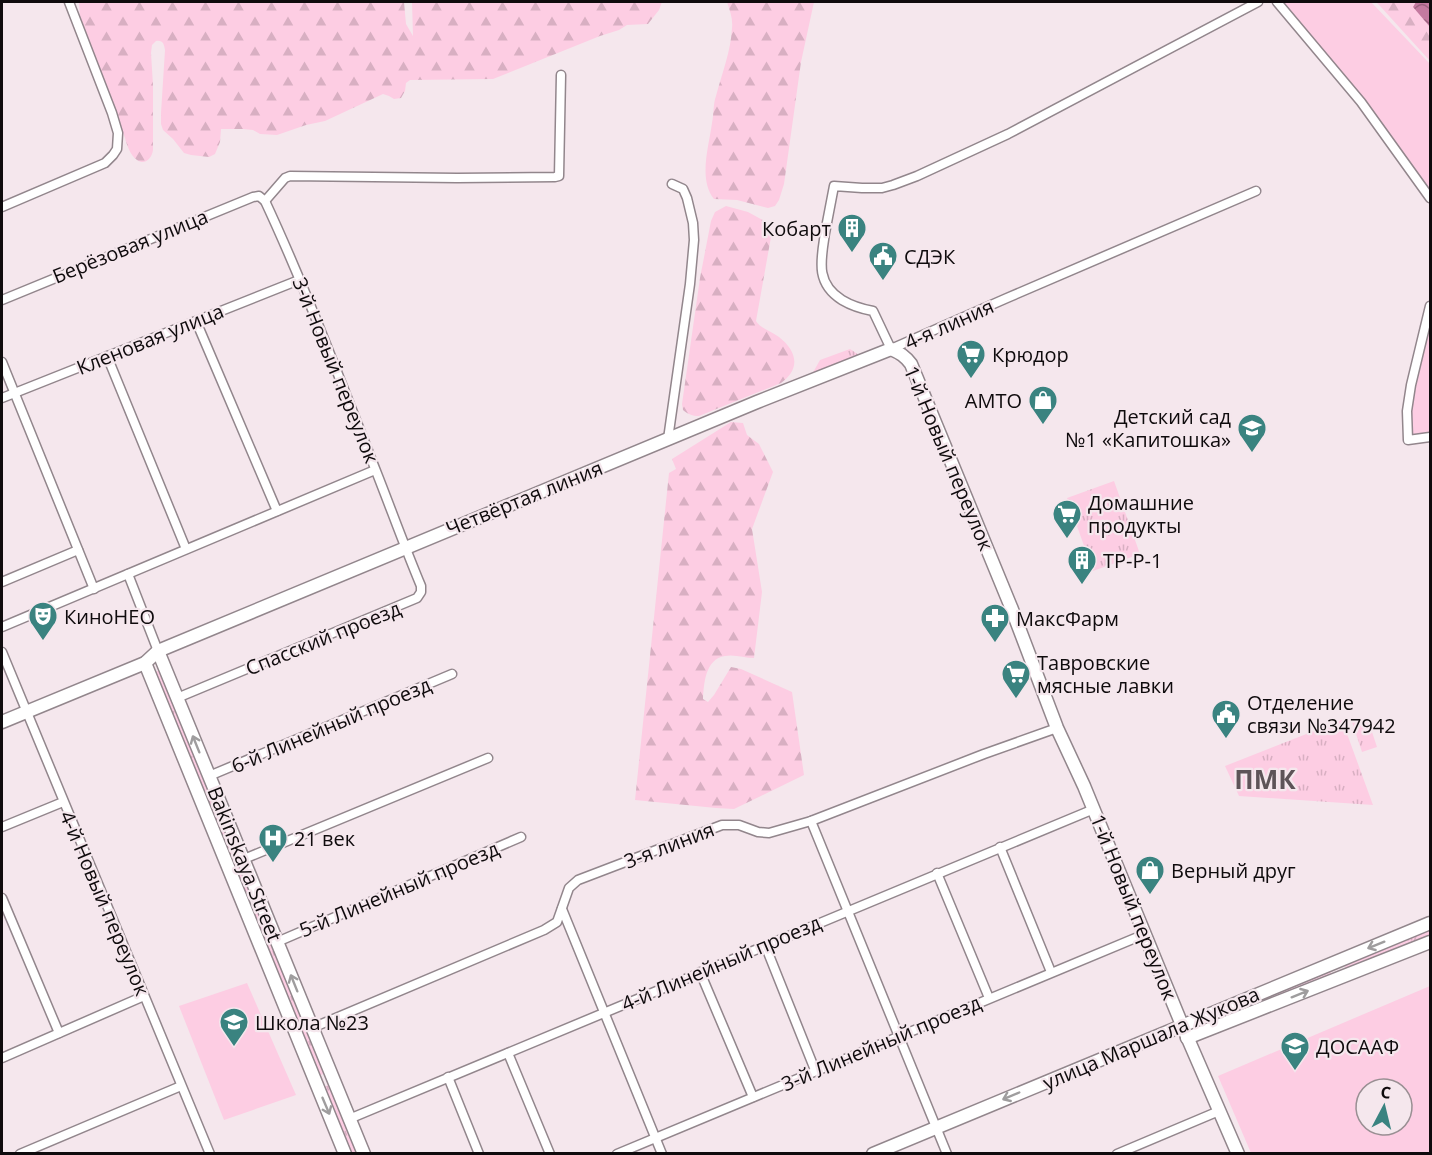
<svg xmlns="http://www.w3.org/2000/svg" width="1432" height="1155" font-family="'Open Sans',sans-serif">
  <style>
    .grass { fill: url(#grass-tufts) }
    .forest { fill: url(#forest-firs) }
    .garden { fill: #fdcde3; fill-rule: evenodd }
    .water { fill: url(#water-waves) }
    .lines { fill: none; stroke-linecap: round; stroke-linejoin: round }
    .street-casing { stroke: #92868c; stroke-width: 11 }
    .secondary-casing { stroke: #92868c; stroke-width: 15 }
    .street { stroke: #fff; stroke-width: 8 }
    .secondary { stroke: #fff; stroke-width: 12 }
    .oneway { stroke: #9f9d9e }
    .labels { text-anchor: middle; dominant-baseline: central; stroke-width: 4.5; stroke-linejoin: round; paint-order: stroke }
    .poi-label { font-size: 20px; fill: #0f0b0d; stroke: #f5e7ed; text-anchor: start }
    .street-label { font-size: 20px; fill: #0f0b0d; stroke: #f5e7ed }
    .district-label { font-size: 26px; font-weight: bold; fill: #5e5358; stroke: #f5e7ed }
  </style>
  <defs>
    <pattern id="grass-tufts" width="24" height="20" patternUnits="userSpaceOnUse" patternTransform="scale(1.5)"><rect width="24" height="20" fill="#fdcde3"/><path d="M3 7l-1-3M5 7V3M7 7l1-3M15 17l-1-3M17 17v-4M19 17l1-3" fill="none" stroke="#d8afc2"/></pattern>
    <pattern id="forest-firs" width="22" height="20" patternUnits="userSpaceOnUse" patternTransform="scale(1.5)"><rect width="22" height="20" fill="#fdcde3"/><path d="M5 1l3.5 6h-7zM16 11l3.5 6h-7z" fill="#d8afc2"/></pattern>
    <pattern id="water-waves" width="16" height="10" patternUnits="userSpaceOnUse" patternTransform="scale(1.5)"><rect width="16" height="10" fill="#c47aa0"/><path d="M0 5q4-4 8 0t8 0" fill="none" stroke="#9e6281"/></pattern>
  </defs>
  <rect width="100%" height="100%" fill="#f5e7ed"/>
  <!-- grass -->
  <g class="grass">
    <path d="M850 349 862 357 811 376 820 360Z"/>
    <path d="M1114 481 1140 554 1093 571 1067 498Z"/>
    <path d="M160 670 254 897 247 900 153 673Z"/>
    <path d="M1367 717 1377 747 1362 752 1352 722Z"/>
    <path d="M1342 720 1373 805 1239 796 1225 766Z"/>
    <path d="M257 907 325 1073 319 1076 251 909Z"/>
    <path d="M1430 926V935L1346 969 1343 962Z"/>
    <path d="M1329 967 1332 977 1207 1027 1204 1020Z"/>
    <path d="M330 1084 359 1153H351L324 1087Z"/>
  </g>
  <!-- forest -->
  <g class="forest">
    <path d="M79 2H404L406 24 413 36 412 2H662L659 10 648 24 627 25 619 30 600 36 493 79 410 80 406 83 405 91 401 98 394 99 389 96 383 94 325 121 306 125 277 135 260 134 253 130 243 129H221L220 142 215 154 209 157 191 155 184 153 173 139 163 130 161 124V113L165 50C164 44 163 40 156 41L152 45 151 53 153 85V150C152 158 145 166 137 160 130 155 127 145 125 138L80 17Z"/>
    <path d="M727 2H814L801 62 784 184 779 200 775 206 768 208 737 200 714 199C698 179 709 146 712 123 714 114 713 104 716 96 722 73 731 51 732 28 733 19 730 11 727 2Z"/>
    <path d="M1376 2H1430V61L1380 6Z"/>
    <path d="M726 206 748 212 768 223 771 237 756 321C761 329 771 331 779 337 797 351 801 369 781 383L699 416C692 416 688 414 683 410L682 404 700 278 711 221 715 212Z"/>
    <path d="M731 422 743 423 747 435 759 444 773 472 752 529 762 592 754 658C745 658 734 654 725 656 705 659 704 684 703 699L708 702 714 695 731 667 741 669 792 692 804 775 734 809 716 808 635 800 669 473 676 469 672 459Z"/>
  </g>
  <!-- garden -->
  <g class="garden">
    <path d="M1277 2H1371L1430 64V198L1361 102Z"/>
    <path d="M1430 307V437L1409 438 1410 389Z"/>
    <path d="M247 983 296 1095 224 1120 179 1006Z"/>
    <path d="M1430 986V1153H1251L1218 1076ZM1366 1089H1402V1125H1366Z"/>
  </g>
  <!-- water -->
  <path class="water" d="M1416 2H1430V27L1413 7Z"/>
  <g class="lines">
    <!-- street casing -->
    <g class="street-casing">
      <g id="street">
        <path d="M1277 2 1361 102 1430 198"/>
        <path d="M1256 191 1007 298 891 349 873 311C862 309 852 306 842 300 815 283 821 260 825 233 828 217 831 202 834 186L862 188H882L893 185 917 176 1008 134 1258 2"/>
        <path d="M265 201 285 178 290 176 457 178 555 177 559 176 561 75"/>
        <path d="M2 207 105 163 113 155 117 149 118 133 112 113 69 2"/>
        <path d="M2 300 253 197 259 196 265 201C306 289 340 380 376 471 391 509 405 548 421 586V592L417 598 177 698"/>
        <path d="M1430 306 1411 385 1407 411 1408 440 1430 437"/>
        <path d="M196 321 277 511"/>
        <path d="M107 356 186 549"/>
        <path d="M2 362 94 589"/>
        <path d="M2 398 299 280"/>
        <path d="M668 439 690 284 694 240 693 223 687 198 683 189 672 184"/>
        <path d="M128 574 158 651"/>
        <path d="M2 582 78 550"/>
        <path d="M2 627 375 470"/>
        <path d="M2 652 210 1154"/>
        <path d="M209 776 452 674"/>
        <path d="M811 821 947 1154"/>
        <path d="M2 827 63 802"/>
        <path d="M1000 847 1051 972"/>
        <path d="M244 859 488 758"/>
        <path d="M937 873 989 998"/>
        <path d="M2 898 59 1033"/>
        <path d="M562 909 662 1154"/>
        <path d="M277 942 521 837"/>
        <path d="M765 945 815 1070"/>
        <path d="M700 972 753 1097"/>
        <path d="M312 1028 544 930 557 922 569 888 578 880 722 825H739L758 832 769 833 811 821 984 754 1057 728"/>
        <path d="M508 1053 550 1154"/>
        <path d="M2 1058 144 996"/>
        <path d="M448 1077 479 1154"/>
        <path d="M349 1119 1094 809"/>
        <path d="M20 1154 181 1086"/>
        <path d="M617 1154 1145 934"/>
        <path d="M1117 1154 1219 1111"/>
      </g>
    </g>
    <!-- secondary casing -->
    <g class="secondary-casing">
      <g id="secondary">
        <path d="M158 651 364 1154"/>
        <path d="M145 663 345 1154"/>
        <path d="M2 722 145 663 158 651 757 402 891 349C900 353 905 356 911 364L1011 607 1057 728 1084 786 1182 1025 1238 1154"/>
        <path d="M1187 1038 1430 942"/>
        <path d="M873 1154 1430 923"/>
      </g>
    </g>
    <!-- street -->
    <use href="#street" class="street"/>
    <!-- secondary -->
    <use href="#secondary" class="secondary"/>
  </g>
  <!-- one-way arrows -->
  <defs><path id="oneway-shaft" d="M-6 0H5M1.5-3L5.5 0L1.5 3" fill="none" stroke-width="1.6" stroke-linecap="round" stroke-linejoin="round" transform="scale(1.5)"/></defs>
  <g class="oneway">
    <use href="#oneway-shaft" transform="translate(196 744) rotate(-112)"/>
    <use href="#oneway-shaft" transform="translate(1376 945) rotate(158)"/>
    <use href="#oneway-shaft" transform="translate(294 983) rotate(-112)"/>
    <use href="#oneway-shaft" transform="translate(1300 994) rotate(-22)"/>
    <use href="#oneway-shaft" transform="translate(1011 1096) rotate(157)"/>
    <use href="#oneway-shaft" transform="translate(326 1106) rotate(67)"/>
  </g>
  <!-- icons -->
  <defs>
    <g id="building-pin" transform="scale(1.5)"><path d="M0 17L-7.5 6A9.5 9.5 0 1 1 7.5 6Z" fill="#3a8380" stroke="#f5e7ed"/><path d="M-4-6H4V6H1V3H-1V6H-4ZM-2.5-4.3h1.7v1.8h-1.7ZM.8-4.3h1.7v1.8H.8ZM-2.5-1h1.7V.8h-1.7ZM.8-1h1.7V.8H.8Z" fill="#fff"/></g>
    <g id="civic-pin" transform="scale(1.5)"><path d="M0 17L-7.5 6A9.5 9.5 0 1 1 7.5 6Z" fill="#3a8380" stroke="#f5e7ed"/><path d="M-.6-6.5H3V-4.5H.6V-3L4-1V1h2V6H-6V1h2V-1L-.6-3ZM-1.2 2.5V6h2.4V2.5Z" fill="#fff"/></g>
    <g id="supermarket-pin" transform="scale(1.5)"><path d="M0 17L-7.5 6A9.5 9.5 0 1 1 7.5 6Z" fill="#3a8380" stroke="#f5e7ed"/><path d="M-6-5.5h2.5l.6 2H6L4.5 2H-2.5L-4.4-4H-6ZM-1.5 3.2a1.3 1.3 0 1 0 .1 0ZM3 3.2a1.3 1.3 0 1 0 .1 0Z" fill="#fff"/></g>
    <g id="shop-pin" transform="scale(1.5)"><path d="M0 17L-7.5 6A9.5 9.5 0 1 1 7.5 6Z" fill="#3a8380" stroke="#f5e7ed"/><path d="M-5-2.5h2.3a2.7 3.5 0 0 1 5.4 0H5L5.5 6h-11ZM-1.5-2.5h3a1.5 2.3 0 0 0-3 0Z" fill="#fff"/></g>
    <g id="school-pin" transform="scale(1.5)"><path d="M0 17L-7.5 6A9.5 9.5 0 1 1 7.5 6Z" fill="#3a8380" stroke="#f5e7ed"/><path d="M0-5L7-2L0 1L-7-2ZM-4 1L0 2.5L4 1V4Q0 6-4 4Z" fill="#fff"/></g>
    <g id="theatre-pin" transform="scale(1.5)"><path d="M0 17L-7.5 6A9.5 9.5 0 1 1 7.5 6Z" fill="#3a8380" stroke="#f5e7ed"/><path d="M-5-5.5Q0-4 5-5.5V0Q5 5 0 6Q-5 5-5 0ZM-3.3-2.5H-1v1.5H-3.3ZM1-2.5H3.3v1.5H1ZM-2.8 1Q0 5.5 2.8 1Z" fill="#fff"/></g>
    <g id="pharmacy-pin" transform="scale(1.5)"><path d="M0 17L-7.5 6A9.5 9.5 0 1 1 7.5 6Z" fill="#3a8380" stroke="#f5e7ed"/><path d="M-2-6h4v4h4v4h-4v4h-4v-4h-4v-4h4Z" fill="#fff"/></g>
    <g id="hospital-pin" transform="scale(1.5)"><path d="M0 17L-7.5 6A9.5 9.5 0 1 1 7.5 6Z" fill="#3a8380" stroke="#f5e7ed"/><path d="M-5-5h3v3.5h4V-5h3V5h-3V1.5h-4V5h-3Z" fill="#fff"/></g>
  </defs>
  <g fill-rule="evenodd">
    <use href="#building-pin" x="852" y="228"/>
    <use href="#civic-pin" x="883" y="256"/>
    <use href="#supermarket-pin" x="971" y="354"/>
    <use href="#shop-pin" x="1043" y="400"/>
    <use href="#school-pin" x="1252" y="428"/>
    <use href="#supermarket-pin" x="1067" y="514"/>
    <use href="#building-pin" x="1082" y="560"/>
    <use href="#theatre-pin" x="43" y="616"/>
    <use href="#pharmacy-pin" x="995" y="618"/>
    <use href="#supermarket-pin" x="1016" y="674"/>
    <use href="#civic-pin" x="1226" y="714"/>
    <use href="#hospital-pin" x="273" y="838"/>
    <use href="#shop-pin" x="1150" y="870"/>
    <use href="#school-pin" x="234" y="1022"/>
    <use href="#school-pin" x="1295" y="1046"/>
  </g>
  <g class="labels">
    <!-- poi labels -->
    <g class="poi-label">
      <text x="831" y="228" text-anchor="end">Кобарт</text>
      <text x="904" y="256">СДЭК</text>
      <text x="992" y="354">Крюдор</text>
      <text x="1022" y="400" text-anchor="end">АМТО</text>
      <text x="1231" y="416" text-anchor="end">Детский сад<tspan x="1231" dy="23">№1 «Капитошка»</tspan></text>
      <text x="1088" y="502">Домашние<tspan x="1088" dy="23">продукты</tspan></text>
      <text x="1103" y="560">ТР-Р-1</text>
      <text x="64" y="616">КиноНЕО</text>
      <text x="1016" y="618">МаксФарм</text>
      <text x="1037" y="662">Тавровские<tspan x="1037" dy="23">мясные лавки</tspan></text>
      <text x="1247" y="702">Отделение<tspan x="1247" dy="23">связи №347942</tspan></text>
      <text x="294" y="838">21 век</text>
      <text x="1171" y="870">Верный друг</text>
      <text x="255" y="1022">Школа №23</text>
      <text x="1316" y="1046">ДОСААФ</text>
    </g>
    <!-- street labels -->
    <g class="street-label">
      <text transform="translate(130 246) rotate(-22)">Берёзовая улица</text>
      <text transform="translate(949 324) rotate(-24)">4-я линия</text>
      <text transform="translate(150 339) rotate(-22)">Кленовая улица</text>
      <text transform="translate(336 370) rotate(68)">3-й Новый переулок</text>
      <text transform="translate(949 458) rotate(67)">1-й Новый переулок</text>
      <text transform="translate(524 498) rotate(-22)">Четвёртая линия</text>
      <text transform="translate(323 638) rotate(-22)">Спасский проезд</text>
      <text transform="translate(331 725) rotate(-23)">6-й Линейный проезд</text>
      <text transform="translate(669 845) rotate(-21)">3-я линия</text>
      <text transform="translate(245 864) rotate(68)">Bakinskaya Street</text>
      <text transform="translate(399 889) rotate(-23)">5-й Линейный проезд</text>
      <text transform="translate(105 903) rotate(67)">4-й Новый переулок</text>
      <text transform="translate(1134 907) rotate(68)">1-й Новый переулок</text>
      <text transform="translate(721 963) rotate(-23)">4-й Линейный проезд</text>
      <text transform="translate(1151 1038) rotate(-23)">улица Маршала Жукова</text>
      <text transform="translate(881 1043) rotate(-23)">3-й Линейный проезд</text>
    </g>
    <!-- district labels -->
    <g class="district-label">
      <text x="1265" y="779">ПМК</text>
    </g>
  </g>
  <!-- border -->
  <rect width="1432" height="1155" fill="none" stroke="#0f0b0d" stroke-width="6"/>
  <!-- north arrow -->
  <g transform="translate(1384 1107) rotate(7)"><circle r="28" fill="#f5e7ed" stroke="#998f93" stroke-width="1.5"/>
  <path d="M0-4.5L10 22L0 15L-10 22Z" fill="#3a8380"/>
  <text y="-9" font-size="16" font-weight="bold" text-anchor="middle" fill="#0f0b0d">С</text>
  </g>
</svg>
